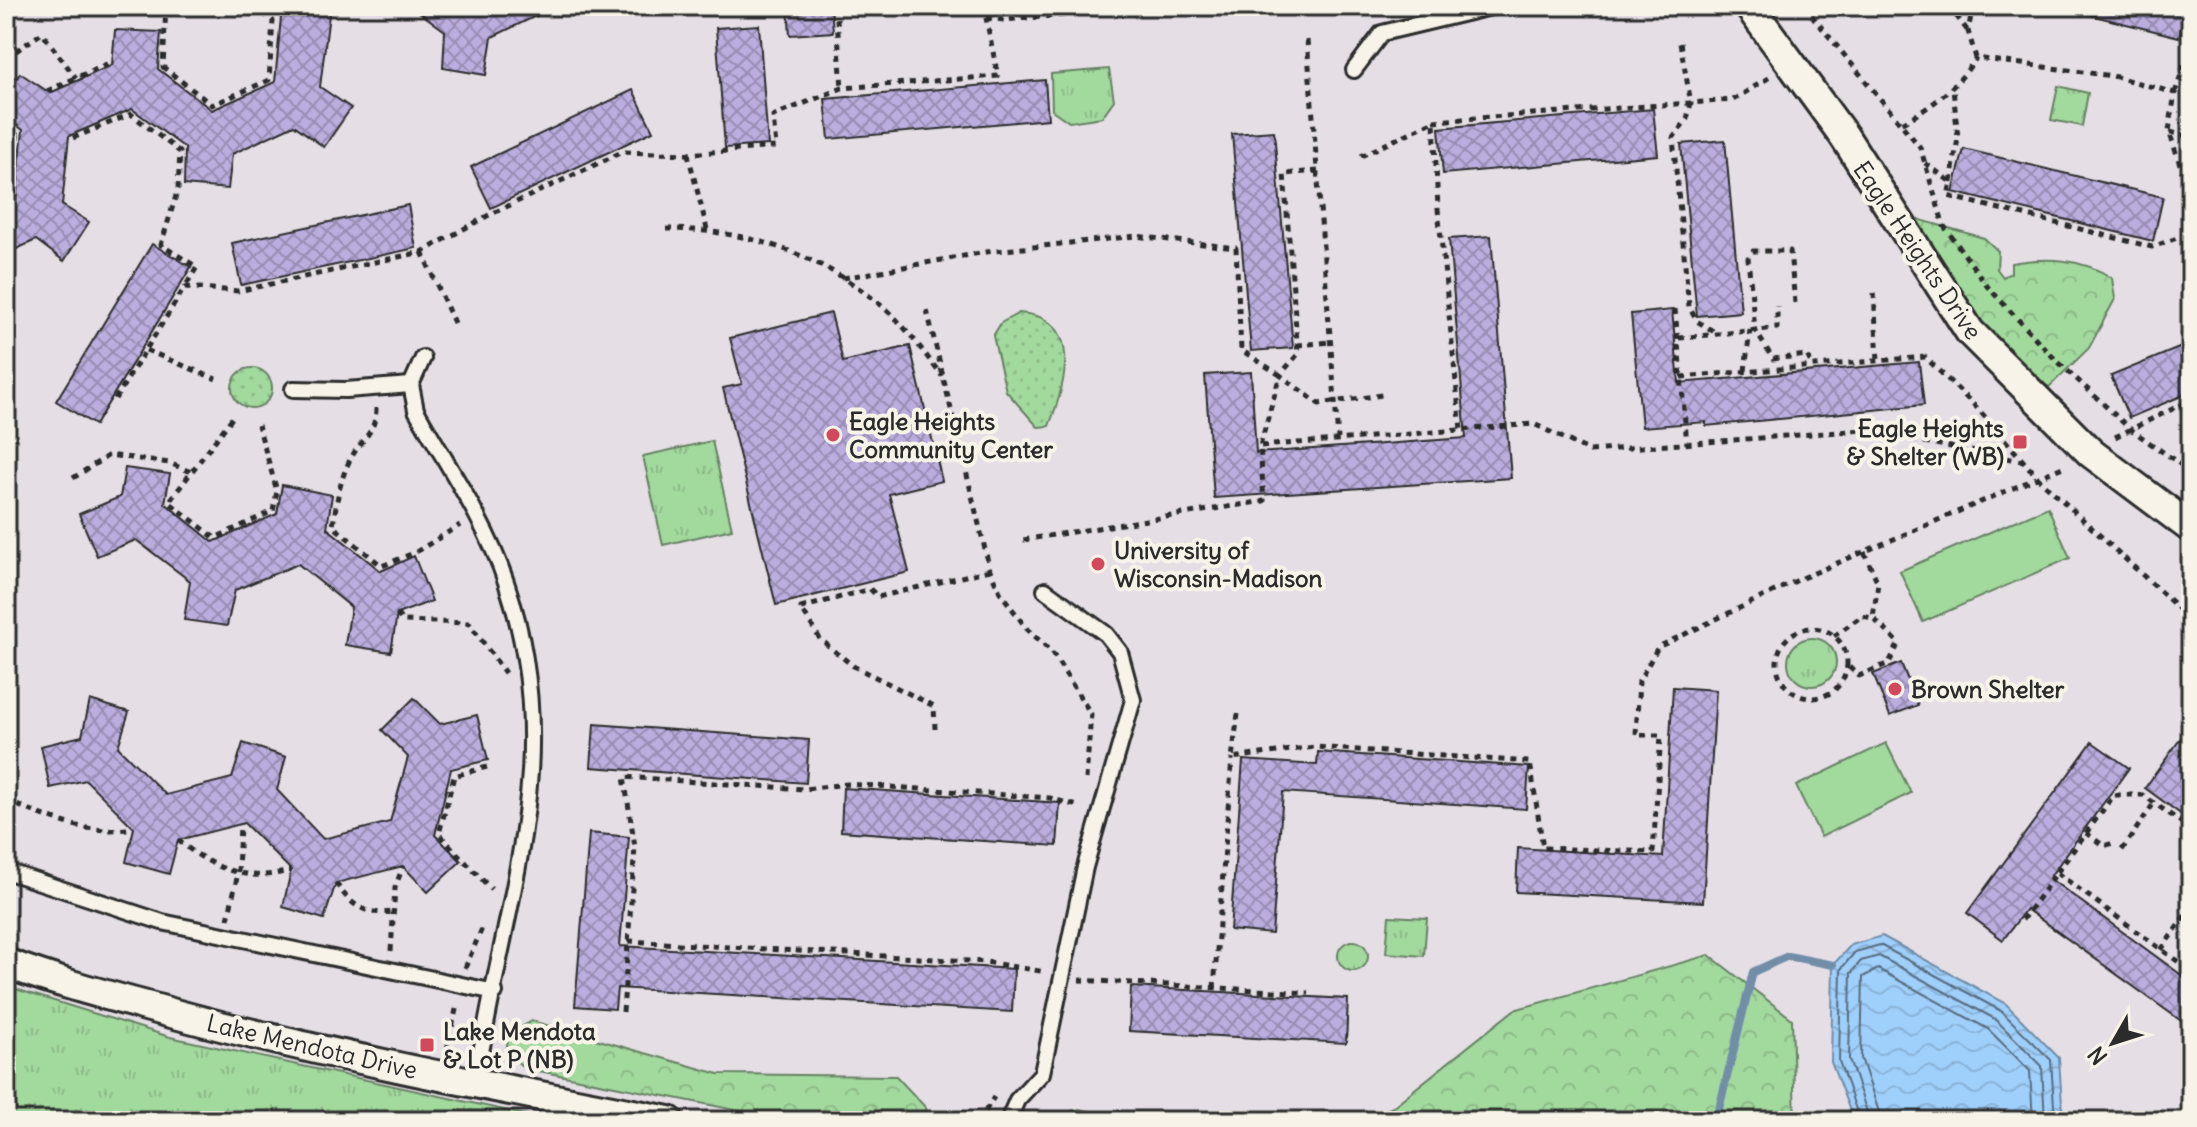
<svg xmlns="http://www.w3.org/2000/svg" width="2197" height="1127" font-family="Delius,sans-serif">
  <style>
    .built { fill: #e5dee5 }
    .grass { fill: url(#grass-dots); stroke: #668264; stroke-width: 2 }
    .forest { fill: url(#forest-crowns); stroke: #668264; stroke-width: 2 }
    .park { fill: url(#park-tufts); stroke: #668264; stroke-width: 2 }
    .pitch { fill: #a2d99d; stroke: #668264; stroke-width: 2 }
    .water { fill: url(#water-waves); stroke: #718da8; stroke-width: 2 }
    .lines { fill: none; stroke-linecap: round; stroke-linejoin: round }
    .shore { stroke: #596d7e; stroke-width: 2 }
    .stream { stroke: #718da8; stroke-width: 8 }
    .building { fill: url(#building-cross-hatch); stroke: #2b2b2b; stroke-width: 2 }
    .lane-casing { stroke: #2b2b2b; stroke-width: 20 }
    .street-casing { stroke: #2b2b2b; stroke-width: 34 }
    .path { stroke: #2b2b2b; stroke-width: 5; stroke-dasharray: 6 6; stroke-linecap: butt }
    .lane { stroke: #f7f3e8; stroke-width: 14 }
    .street { stroke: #f7f3e8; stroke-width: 28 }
    .poi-dot { fill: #d1495b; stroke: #f7f3e8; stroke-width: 3 }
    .labels { text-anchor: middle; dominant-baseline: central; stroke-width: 8; stroke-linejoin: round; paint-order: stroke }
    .street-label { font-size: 24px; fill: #2b2b2b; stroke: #f7f3e8 }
    .poi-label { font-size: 24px; font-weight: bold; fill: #2b2b2b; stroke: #f7f3e8; text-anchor: start }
  </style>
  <defs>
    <pattern id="grass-dots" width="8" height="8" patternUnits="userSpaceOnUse" patternTransform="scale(2)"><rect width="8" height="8" fill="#a2d99d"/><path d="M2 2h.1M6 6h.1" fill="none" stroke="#8cba87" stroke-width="1.8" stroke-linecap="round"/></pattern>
    <pattern id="forest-crowns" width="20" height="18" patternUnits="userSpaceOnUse" patternTransform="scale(2)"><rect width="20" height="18" fill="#a2d99d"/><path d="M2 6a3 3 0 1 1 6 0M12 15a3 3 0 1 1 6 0" fill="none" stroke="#8cba87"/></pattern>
    <pattern id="park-tufts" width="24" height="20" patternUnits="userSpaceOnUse" patternTransform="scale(2)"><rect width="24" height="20" fill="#a2d99d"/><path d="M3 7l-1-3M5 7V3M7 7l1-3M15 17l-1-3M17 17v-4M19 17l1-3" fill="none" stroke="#8cba87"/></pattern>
    <pattern id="water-waves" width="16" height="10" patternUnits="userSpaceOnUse" patternTransform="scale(2)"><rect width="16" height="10" fill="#9fcffb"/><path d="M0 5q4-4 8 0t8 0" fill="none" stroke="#89b2d7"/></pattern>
    <pattern id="building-cross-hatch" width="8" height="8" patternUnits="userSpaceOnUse" patternTransform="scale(2)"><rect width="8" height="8" fill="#bbadde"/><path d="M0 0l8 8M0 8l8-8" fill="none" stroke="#988db4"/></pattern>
  </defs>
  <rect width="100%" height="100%" fill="#f7f3e8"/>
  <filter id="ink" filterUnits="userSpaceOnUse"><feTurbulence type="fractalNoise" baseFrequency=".0125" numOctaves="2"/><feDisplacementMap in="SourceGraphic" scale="16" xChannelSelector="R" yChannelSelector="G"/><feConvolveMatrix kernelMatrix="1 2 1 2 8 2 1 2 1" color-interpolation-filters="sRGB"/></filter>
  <g filter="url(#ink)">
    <!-- built -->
    <rect class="built" x="6" y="6" width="2185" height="1115"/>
    <!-- grass -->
    <g class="grass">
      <path d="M1019 313C1085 317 1066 383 1049 426L1038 427 1006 391 993 336 1001 323Z"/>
      <circle cx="252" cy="388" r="20"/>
    </g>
    <!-- forest -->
    <g class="forest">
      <path d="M1917 219 1984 238 1998 251 1997 269 2003 277 2011 273V263C2048 257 2081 258 2112 278L2115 299 2089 348 2049 387C1987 349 1952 284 1910 225Z"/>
      <path d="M1709 955 1792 1019 1795 1121H1356L1391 1108 1514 1010Z"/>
      <path d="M532 1021 719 1074 896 1076 926 1108 928 1121H791L524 1068 506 1051 509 1034Z"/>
      <path d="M1079 1109 1132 1121H1041Z"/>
    </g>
    <!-- park -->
    <g class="park">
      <path d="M1109 69 1114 100 1102 117 1069 122 1052 110 1051 74Z"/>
      <path d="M2058 86 2088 93 2082 126 2051 120Z"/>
      <path d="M712 441 732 529 663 545 643 456Z"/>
      <circle cx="1812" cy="662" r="24"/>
      <path d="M1389 916 1427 918 1424 956 1386 953Z"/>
      <circle cx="1353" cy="956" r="15"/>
      <path d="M6 986 170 1037 554 1121H6Z"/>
    </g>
    <!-- pitch -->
    <g class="pitch">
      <path d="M2048 507 2070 558 1923 622 1900 571Z"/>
      <path d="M1886 743 1911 793 1821 837 1796 786Z"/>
    </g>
    <!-- water -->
    <path class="water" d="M1882 936 2006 1004 2059 1058 2063 1121H1854L1831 1062 1833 965 1851 945Z"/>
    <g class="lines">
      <!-- shore -->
      <g class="shore">
        <path d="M1860 1121 1839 1061 1841 969 1855 952 1880 945 2001 1011 2051 1060 2055 1121"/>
        <path d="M1870 1121 1849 1059 1851 973 1861 961 1879 956 1995 1019 2042 1066 2045 1121"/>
        <path d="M1882 1121 1861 1058 1863 977 1878 969 1988 1029 2030 1071 2033 1121"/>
      </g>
      <!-- stream -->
      <path class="stream" d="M1716 1121 1753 972 1788 956 1833 965"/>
    </g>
    <!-- building -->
    <g class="building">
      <path d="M282 6H330L320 87 351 108 324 147 294 125 232 154 228 189 184 185 185 148 132 109 69 136 62 205 89 222 64 261 36 240 6 254V204L16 199 23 130 6 117V93L20 73 50 93 112 65 115 30 161 32 158 69 212 110 275 82Z"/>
      <path d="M411 6H557L492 37 486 75 443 68 445 31Z"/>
      <path d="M788 6H831L833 32 790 35Z"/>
      <path d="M2087 6H2187L2179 37 2086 14Z"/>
      <path d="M759 25 768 145 725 148 716 28Z"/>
      <path d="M1045 80 1048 119 829 139 825 99Z"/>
      <path d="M633 90 653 131 491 208 471 167Z"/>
      <path d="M1653 109 1658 155 1443 174 1439 128Z"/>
      <path d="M1274 131 1293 348 1251 351 1232 134Z"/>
      <path d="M1725 140 1741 312 1697 316 1681 144Z"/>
      <path d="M1964 149 2163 197 2153 241 1953 192Z"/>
      <path d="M408 205 416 248 241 285 232 243Z"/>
      <path d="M1491 236 1511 478 1214 498 1205 375 1251 372 1256 453 1466 438 1449 239Z"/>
      <path d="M152 244 191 267 95 425 56 401Z"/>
      <path d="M1672 310 1679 383 1919 362 1924 405 1706 426V422L1642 427 1631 314Z"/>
      <path d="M831 313 843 362 910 346 942 481 889 494 909 572 776 605 723 388 742 384 730 338Z"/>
      <path d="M2191 343V392L2129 418 2111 376Z"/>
      <path d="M125 468 170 474 165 503 213 542 277 514 282 485 332 495 327 528 381 571 414 556 432 601 397 614 391 652 345 645 351 607 298 564 235 590 227 626 184 620 190 581 136 540 97 556 79 514 120 497Z"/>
      <path d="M1901 663 1918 705 1890 716 1873 674Z"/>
      <path d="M1673 687 1716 690 1703 902 1516 892 1518 848 1663 857Z"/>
      <path d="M414 698 440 724 477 715 488 760 451 769 435 835 461 861 428 892 403 866 336 883 324 919 283 907 291 870 244 823 178 840 169 874 126 862 134 828 86 780 50 788 41 746 82 736 90 700 129 712 118 747 166 795 232 778 243 743 286 757 277 790 323 839 390 822 408 757 382 730Z"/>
      <path d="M594 724 809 740 806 783 591 767Z"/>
      <path d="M2191 724V803L2182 815 2145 788Z"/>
      <path d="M2092 742 2129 768 2049 878 2191 982V1028L2026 909 2003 940 1967 913Z"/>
      <path d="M1318 752 1529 767 1526 809 1283 792 1272 934 1230 930 1243 760 1317 765Z"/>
      <path d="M843 788 1060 803 1057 846 841 831Z"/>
      <path d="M589 833 629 837 620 946 1014 969 1012 1012 617 988 615 1009 575 1006Z"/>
      <path d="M1131 987 1348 999 1346 1043 1129 1031Z"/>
    </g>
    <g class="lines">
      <!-- lane casing -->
      <g class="lane-casing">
        <g id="lane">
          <path d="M1354 70 1382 33 1495 6"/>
          <path d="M423 358 411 385 416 410C447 465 486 522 506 582 567 762 501 907 476 1084"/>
          <path d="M293 389 346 390 411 385"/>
          <path d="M6 871 162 922 495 992"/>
          <path d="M1008 1121 1017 1100 1042 1073 1085 867 1133 700 1120 652 1106 634 1045 590"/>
        </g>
      </g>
      <!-- street casing -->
      <g class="street-casing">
        <g id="street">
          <path d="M1749 6 1844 136 1970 332 2091 453 2191 528"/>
          <path d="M6 963C61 984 118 998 175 1014 338 1058 504 1089 669 1121"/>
        </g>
      </g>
      <!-- path -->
      <g class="path">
        <path d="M166 6 163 67 212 105 269 80 273 21 254 6"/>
        <path d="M836 6 842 88"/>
        <path d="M985 6 986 18 1004 20 1113 11"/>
        <path d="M1804 6 1920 147 1944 226 1987 286 2053 357 2129 428 2191 472"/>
        <path d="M1949 6 1967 30"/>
        <path d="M1973 6 1968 31 1976 58 2113 76 2175 93 2169 131 2191 198"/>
        <path d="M168 11 179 6"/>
        <path d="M1307 40 1338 439"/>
        <path d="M1680 43 1691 103 1687 119 1673 138 1689 307 1697 321 1716 333"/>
        <path d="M6 58 42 33 76 78"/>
        <path d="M47 91 113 61"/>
        <path d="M2175 93 2191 44"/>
        <path d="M1434 121 1733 100 1770 77"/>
        <path d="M1902 123C1933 106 1956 88 1976 58"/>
        <path d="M6 128 17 135 11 202"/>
        <path d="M2170 132 2191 137"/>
        <path d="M73 138 131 114 180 152 178 189 161 245 197 267 185 287"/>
        <path d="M6 144 16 136"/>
        <path d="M688 154 707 229"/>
        <path d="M1361 156 1434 121 1438 209 1461 430"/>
        <path d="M1925 163 1951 182 1948 196 2152 247 2191 233"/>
        <path d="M1318 171 1284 174 1298 354 1280 375 1319 404 1382 395"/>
        <path d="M1951 182 1958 138 1953 89"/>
        <path d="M666 229C752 229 832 258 895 318 912 335 927 357 942 376"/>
        <path d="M422 252 455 325"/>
        <path d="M843 278 986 252 1136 236 1236 248 1241 350 1280 375 1260 446 1264 501 1023 540"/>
        <path d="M1874 293 1878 360"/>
        <path d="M1795 303 1790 251H1753L1748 258 1755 330 1773 359 1807 355 1812 365"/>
        <path d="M1675 309 1687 444"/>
        <path d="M927 310 990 570 1000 592 1027 629 1051 651 1091 714 1086 779"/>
        <path d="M1679 338 1777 328V306"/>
        <path d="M1297 345 1331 342"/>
        <path d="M146 350 216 379"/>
        <path d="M1745 371 1750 330"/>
        <path d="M1681 377 1925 357 1978 409 2038 478 2191 620"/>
        <path d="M115 399 185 287 238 291 422 252 489 215 622 152 688 154 776 147 773 116 842 88 998 76 986 18"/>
        <path d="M376 408C376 433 362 438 351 458 340 478 336 504 333 526L382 566 416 552 460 525"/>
        <path d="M232 418 169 502 215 538 273 511 277 491 258 425"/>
        <path d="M2115 437 2191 400"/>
        <path d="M1261 446 1534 424 1590 451 1864 430 2022 461"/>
        <path d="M73 478 109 455 169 463 194 473"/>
        <path d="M1864 552 1878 583 1873 618"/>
        <path d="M397 614 402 621 469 623 505 673"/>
        <circle cx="1812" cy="663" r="35"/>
        <path d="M1834 636 1862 616 1873 618 1899 643 1889 663 1859 676 1849 667"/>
        <path d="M1238 714 1232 758 1314 747 1530 762 1543 848 1653 852 1661 735H1636L1639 681 1658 647 1800 579 2065 466"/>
        <path d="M935 729 934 706 853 666 820 639 801 608 870 589 878 597 990 570"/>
        <path d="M487 767 454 776 439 834 491 889"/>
        <path d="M6 801C52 818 85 836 134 828"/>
        <path d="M2086 833 2104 846 2113 843"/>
        <path d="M178 840C211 868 249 884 291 870"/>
        <path d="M2122 850 2154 803"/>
        <path d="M2057 873 2191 971"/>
        <path d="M336 883C351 906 365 915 392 912"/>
        <path d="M228 919 238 873 240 824"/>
        <path d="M2022 920 2114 795H2143L2182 823 2191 818"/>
        <path d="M628 941 986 962 1046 972"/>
        <path d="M2161 950 2191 907"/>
        <path d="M391 951 395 888 403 866"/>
        <path d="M465 968 483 926"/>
        <path d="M1079 980 1309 993"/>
        <path d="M1214 988 1232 758"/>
        <path d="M623 1012 635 847 624 777 804 789 847 784 1050 798 1081 807"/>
        <path d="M447 1050 457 1005"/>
        <path d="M979 1121 994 1097"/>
      </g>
      <!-- lane -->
      <use href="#lane" class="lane"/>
      <!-- street -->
      <use href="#street" class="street"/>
    </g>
  </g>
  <!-- markers -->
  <g class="poi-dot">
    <circle cx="833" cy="435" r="8"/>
    <rect x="2012" y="434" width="16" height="16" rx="4"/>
    <circle cx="1098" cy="564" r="8"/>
    <circle cx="1895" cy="689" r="8"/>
    <rect x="419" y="1037" width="16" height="16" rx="4"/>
  </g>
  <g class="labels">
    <!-- street labels -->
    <g class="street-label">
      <text transform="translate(1918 250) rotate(56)">Eagle Heights Drive</text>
      <text transform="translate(312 1046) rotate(13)">Lake Mendota Drive</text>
    </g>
    <!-- poi labels -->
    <g class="poi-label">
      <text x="849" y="421">Eagle Heights<tspan x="849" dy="28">Community Center</tspan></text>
      <text x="2004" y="428" text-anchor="end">Eagle Heights<tspan x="2004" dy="28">&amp; Shelter (WB)</tspan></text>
      <text x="1114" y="550">University of<tspan x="1114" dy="28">Wisconsin-Madison</tspan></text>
      <text x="1911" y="689">Brown Shelter</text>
      <text x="443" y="1031">Lake Mendota<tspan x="443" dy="28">&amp; Lot P (NB)</tspan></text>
    </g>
  </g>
  <!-- margin -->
  <rect width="2197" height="1127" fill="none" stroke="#f7f3e8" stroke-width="32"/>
  <rect x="16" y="16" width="2165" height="1095" fill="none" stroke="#2b2b2b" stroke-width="3" filter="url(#ink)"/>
  <!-- north arrow -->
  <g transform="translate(2113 1043) rotate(231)" stroke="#f7f3e8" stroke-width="6" paint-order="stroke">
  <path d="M0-6L14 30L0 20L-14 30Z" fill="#2b2b2b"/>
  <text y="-12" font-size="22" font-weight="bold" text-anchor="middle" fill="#2b2b2b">N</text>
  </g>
</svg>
